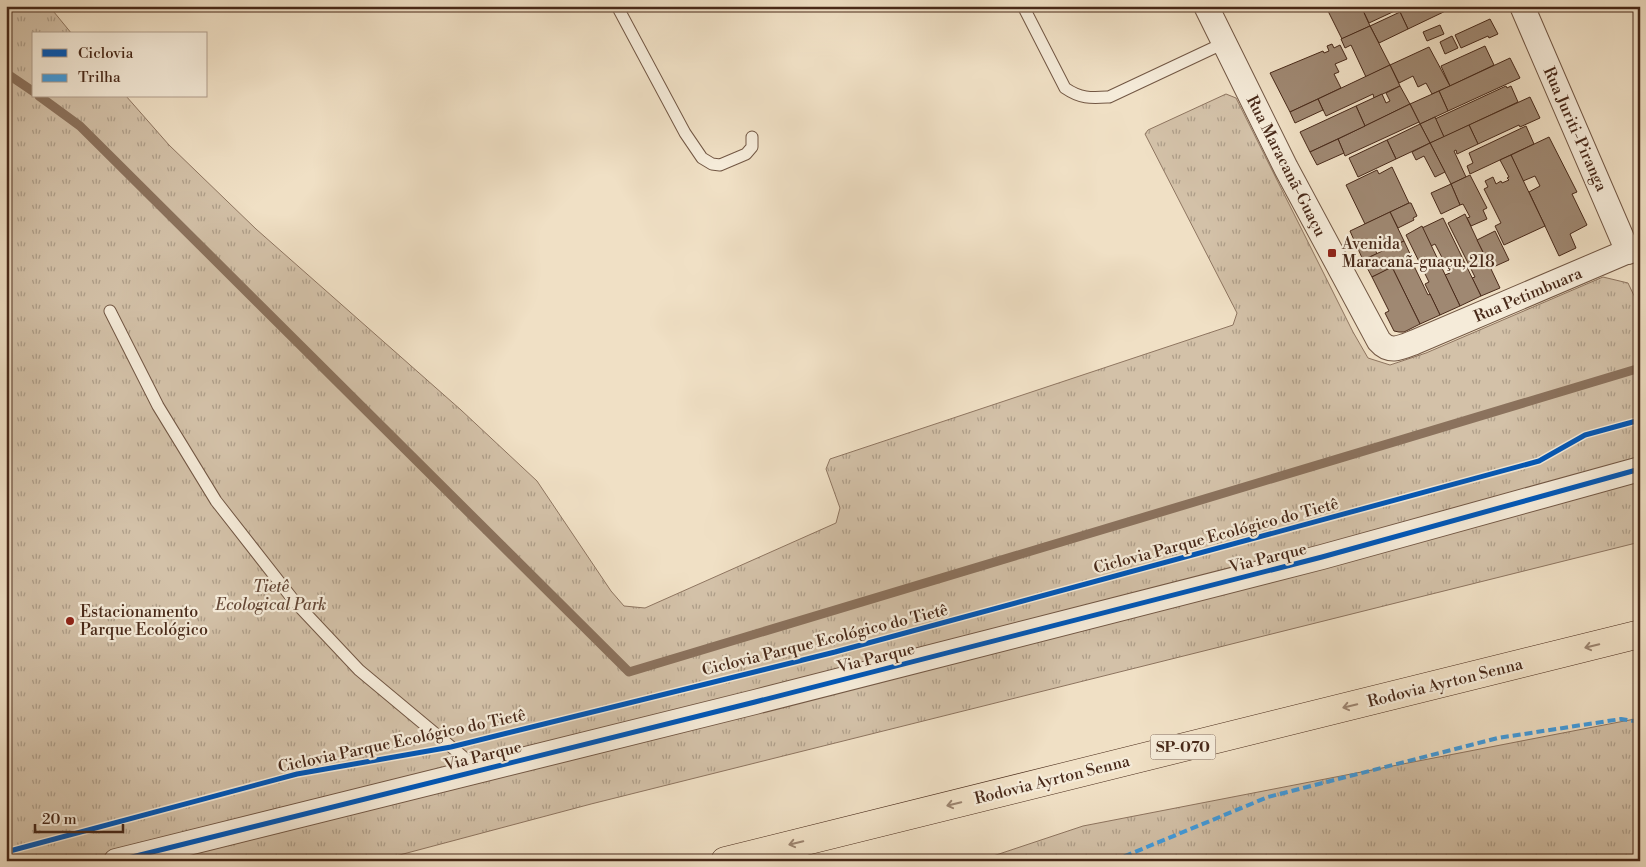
<svg xmlns="http://www.w3.org/2000/svg" width="1646" height="867" font-family="'Libre Bodoni',serif">
  <style>
    .park { fill: url(#park-tufts); stroke: #8e7560 }
    .lines { fill: none; stroke-linecap: round; stroke-linejoin: round }
    .stream { stroke: #8b725d; stroke-width: 9 }
    .building { fill: #9f8872; stroke: #482919 }
    .service-casing { stroke: #725744; stroke-width: 13 }
    .minor-casing { stroke: #725744; stroke-width: 26 }
    .motorway-casing { stroke: #482919; stroke-width: 29 }
    .service { stroke: #f5ebd9; stroke-width: 11 }
    .minor { stroke: #f5ebd9; stroke-width: 24 }
    .motorway { stroke: #f0e0c5; stroke-width: 28 }
    .quiet { stroke: #409cdf; stroke-width: 4; stroke-dasharray: 8 4; stroke-linecap: butt }
    .cycleway-casing { stroke: #f5ebd9; stroke-width: 8 }
    .cycleway { stroke: #0057b8; stroke-width: 5 }
    .oneway { stroke: #9c846f }
    .poi-dot { fill: #8f2418; stroke: #f5ebd9; stroke-width: 2 }
    .labels { text-anchor: middle; dominant-baseline: central; stroke-width: 4.5; stroke-linejoin: round; paint-order: stroke }
    .shield { fill: #f5ebd9; stroke: #7c6353; stroke-width: 1 }
    .shield-label { font-size: 15px; font-weight: bold; fill: #482919 }
    .street-label { font-size: 16px; fill: #482919; stroke: #f5ebd9 }
    .poi-label { font-size: 16px; fill: #482919; stroke: #f5ebd9; text-anchor: start }
    .park-label { font-size: 16px; font-style: italic; fill: #644736; stroke: #f5ebd9 }
  </style>
  <defs>
    <pattern id="park-tufts" width="24" height="20" patternUnits="userSpaceOnUse" patternTransform="scale(1.25)"><rect width="24" height="20" fill="#d3c1a8"/><path d="M3 7l-1-3M5 7V3M7 7l1-3M15 17l-1-3M17 17v-4M19 17l1-3" fill="none" stroke="#ad9d88"/></pattern>
  </defs>
  <rect width="100%" height="100%" fill="#f0e0c5"/>
  <filter id="stains"><feTurbulence type="fractalNoise" baseFrequency=".004" numOctaves="4"/><feColorMatrix values="0 0 0 0 .2 0 0 0 0 .09 0 0 0 0 .02 0 0 0 .5 -.17"/></filter>
  <radialGradient id="worn" r=".72"><stop offset=".6" stop-color="#630" stop-opacity="0"/><stop offset="1" stop-color="#630" stop-opacity=".3"/></radialGradient>
  <!-- park -->
  <g class="park">
    <path d="M6 6H49L72 34H34V96H126L169 145 256 229 461 410 537 481 611 591 624 606 645 608 836 523 840 508 826 469 830 459 1233 325 1237 313 1145 134 1148 130 1226 94 1236 98 1353 332 1368 358 1390 365 1426 353 1603 277 1628 283 1640 308V542L591 804 377 861H6Z"/>
    <path d="M1640 718V861H978L1083 826Z"/>
  </g>
  <g class="lines">
    <!-- stream -->
    <g class="stream">
      <path d="M6 73 34 92"/>
      <path d="M39 96 80 126 629 672 1640 368"/>
    </g>
  </g>
  <!-- building -->
  <g class="building">
    <path d="M1329 6H1361L1370 26 1342 39 1326 7Z"/>
    <path d="M1361 6H1398L1399 9 1369 23Z"/>
    <path d="M1412 6H1456L1408 29 1400 12Z"/>
    <path d="M1400 12 1408 29 1379 43 1370 26Z"/>
    <path d="M1490 19 1498 34 1489 38 1488 36 1461 48 1455 35Z"/>
    <path d="M1440 25 1444 34 1427 41 1423 32Z"/>
    <path d="M1370 26 1390 65 1366 77 1351 45 1345 48 1341 39Z"/>
    <path d="M1452 36 1458 48 1445 54 1440 42Z"/>
    <path d="M1332 44 1334 48 1340 45 1347 59 1335 64 1339 72 1334 74 1341 88 1290 112 1270 73 1323 51 1324 53 1329 51 1327 46Z"/>
    <path d="M1485 46 1494 65 1450 86 1441 66Z"/>
    <path d="M1429 47 1450 86 1432 94 1426 83 1418 87 1413 76 1399 83 1390 65Z"/>
    <path d="M1510 58 1520 78 1448 111 1439 91Z"/>
    <path d="M1390 65 1400 86 1374 98 1373 94 1326 116 1318 99Z"/>
    <path d="M1400 86 1410 104 1365 126 1356 106 1382 94 1386 103 1390 101 1386 93Z"/>
    <path d="M1506 86 1507 88 1511 86 1518 102 1444 137 1435 119Z"/>
    <path d="M1439 91 1448 111 1420 124 1410 104Z"/>
    <path d="M1530 97 1540 118 1520 127 1519 125 1478 144 1469 125Z"/>
    <path d="M1318 99 1323 110 1295 123 1290 112Z"/>
    <path d="M1410 104 1419 122 1345 156 1338 139Z"/>
    <path d="M1356 106 1365 126 1310 152 1300 132Z"/>
    <path d="M1435 117 1444 137 1430 143 1420 124Z"/>
    <path d="M1420 124 1430 143 1396 159 1387 140Z"/>
    <path d="M1469 125 1478 144 1457 154 1456 150 1454 151 1466 177 1451 184 1430 143Z"/>
    <path d="M1526 126 1534 144 1470 174 1467 166 1473 163 1469 153Z"/>
    <path d="M1549 137 1577 192 1572 194 1587 225 1570 234 1576 248 1559 256 1529 192 1540 186 1535 176 1523 181 1511 155Z"/>
    <path d="M1338 139 1344 153 1317 165 1310 152Z"/>
    <path d="M1387 140 1396 159 1358 177 1349 158Z"/>
    <path d="M1430 143 1445 172 1435 177 1424 156 1416 160 1412 152Z"/>
    <path d="M1511 155 1545 226 1504 245 1495 226 1501 223 1484 189 1488 187 1485 181 1493 177 1496 184 1501 181 1502 183 1509 180 1507 178 1509 177 1500 160Z"/>
    <path d="M1392 167 1409 203 1365 224 1346 185 1377 170 1379 174Z"/>
    <path d="M1470 175 1487 208 1483 210 1487 219 1471 226 1467 218 1470 217 1463 204 1460 205 1451 184Z"/>
    <path d="M1451 184 1460 205 1441 214 1431 193Z"/>
    <path d="M1409 203H1411L1417 216 1413 218 1414 220 1398 228 1390 212Z"/>
    <path d="M1390 212 1404 241 1389 248 1386 243 1375 249 1377 254 1363 260 1350 231Z"/>
    <path d="M1465 214 1500 288 1481 296 1472 278 1475 277 1448 223Z"/>
    <path d="M1443 218 1481 296 1460 306 1445 275 1450 273 1435 244 1431 246 1422 228Z"/>
    <path d="M1422 226 1460 306 1440 315 1425 284 1429 282 1406 235Z"/>
    <path d="M1495 231 1509 260 1491 268 1477 240Z"/>
    <path d="M1404 241 1412 258 1372 277 1363 260Z"/>
    <path d="M1409 260 1413 267 1414 266 1428 295 1430 294 1440 315 1420 324 1392 267Z"/>
    <path d="M1392 267 1420 324 1404 332H1399L1394 331 1385 313 1389 311 1372 277Z"/>
  </g>
  <g class="lines">
    <!-- service casing -->
    <g class="service-casing">
      <g id="service">
        <path d="M617 6 685 133 702 158 712 164 720 165 746 154 752 147V137"/>
        <path d="M1023 6 1065 88C1081 99 1091 98 1109 97L1224 43"/>
        <path d="M110 311 158 406 216 501 295 602 359 670 479 770"/>
      </g>
    </g>
    <!-- minor casing -->
    <g class="minor-casing">
      <g id="minor">
        <path d="M1206 6 1286 168 1379 341C1390 354 1402 347 1415 342L1640 246"/>
        <path d="M1522 6 1628 252"/>
        <path d="M116 861 755 702 1322 557 1640 469"/>
      </g>
    </g>
    <!-- motorway casing -->
    <g class="motorway-casing">
      <path id="motorway" d="M725 861 1640 634"/>
    </g>
    <!-- service -->
    <use href="#service" class="service"/>
    <!-- minor -->
    <use href="#minor" class="minor"/>
    <!-- motorway -->
    <use href="#motorway" class="motorway"/>
    <!-- quiet -->
    <path class="quiet" d="M1113 861 1268 797 1498 738 1621 719 1640 722"/>
    <!-- cycleway casing -->
    <g class="cycleway-casing">
      <g id="cycleway">
        <path d="M6 852 297 774 451 747 835 652 1539 461 1585 435 1640 420"/>
        <path d="M116 861 755 702 1322 557 1640 469"/>
      </g>
    </g>
    <!-- cycleway -->
    <use href="#cycleway" class="cycleway"/>
  </g>
  <!-- one-way arrows -->
  <defs><path id="oneway-shaft" d="M-6 0H5M1.5-3L5.5 0L1.5 3" fill="none" stroke-width="1.6" stroke-linecap="round" stroke-linejoin="round" transform="scale(1.25)"/></defs>
  <g class="oneway">
    <use href="#oneway-shaft" transform="translate(1592 646) rotate(166)"/>
    <use href="#oneway-shaft" transform="translate(1350 706) rotate(166)"/>
    <use href="#oneway-shaft" transform="translate(954 804) rotate(166)"/>
    <use href="#oneway-shaft" transform="translate(796 843) rotate(166)"/>
  </g>
  <!-- markers -->
  <g class="poi-dot">
    <rect x="1327" y="248" width="10" height="10" rx="2.5"/>
    <circle cx="70" cy="621" r="5"/>
  </g>
  <g class="labels">
    <!-- shield labels -->
    <rect class="shield" x="1150.5" y="734.5" width="65" height="25" rx="4"/>
    <g class="shield-label">
      <text x="1183" y="747">SP-070</text>
    </g>
    <!-- street labels -->
    <g class="street-label">
      <text transform="translate(1575 129) rotate(66)">Rua Juriti-Piranga</text>
      <text transform="translate(1286 166) rotate(63)">Rua Maracanã-Guaçu</text>
      <text transform="translate(1528 295) rotate(-23)">Rua Petimbuara</text>
      <text transform="translate(1216 536) rotate(-15)">Ciclovia Parque Ecológico do Tietê</text>
      <text transform="translate(1268 558) rotate(-14)">Via Parque</text>
      <text transform="translate(825 640) rotate(-14)">Ciclovia Parque Ecológico do Tietê</text>
      <text transform="translate(876 658) rotate(-14)">Via Parque</text>
      <text transform="translate(1445 683) rotate(-14)">Rodovia Ayrton Senna</text>
      <text transform="translate(402 741) rotate(-12)">Ciclovia Parque Ecológico do Tietê</text>
      <text transform="translate(483 756) rotate(-14)">Via Parque</text>
      <text transform="translate(1052 780) rotate(-14)">Rodovia Ayrton Senna</text>
    </g>
    <!-- poi labels -->
    <g class="poi-label">
      <text x="1342" y="244">Avenida<tspan x="1342" dy="18">Maracanã-guaçu, 218</tspan></text>
      <text x="80" y="612">Estacionamento<tspan x="80" dy="18">Parque Ecológico</tspan></text>
    </g>
    <!-- park labels -->
    <g class="park-label">
      <text x="271" y="587">Tietê<tspan x="271" dy="18">Ecological Park</tspan></text>
    </g>
  </g>
  <!-- margin -->
  <rect width="1646" height="867" fill="none" stroke="#f0e0c5" stroke-width="25"/>
  <rect x="8" y="8" width="1631" height="852" fill="none" stroke="#482919" stroke-width="2.5"/>
  <rect x="12" y="12" width="1621" height="842" fill="none" stroke="#482919"/>
  <!-- legend -->
  <rect x="32" y="32" width="175" height="65" fill="#f5ebd9" stroke="#b09d8c"/>
  <rect x="42" y="49" width="25" height="8" fill="#0057b8" stroke="#b09d8c"/>
  <text x="78" y="58" font-size="15" fill="#482919">Ciclovia</text>
  <rect x="42" y="74" width="25" height="8" fill="#409cdf" stroke="#b09d8c"/>
  <text x="78" y="82" font-size="15" fill="#482919">Trilha</text>
  <!-- scale -->
  <path d="M35 824v8h88v-8" fill="none" stroke="#482919" stroke-width="2.5"/>
  <text x="42" y="824" font-size="15" fill="#482919" stroke="#f5ebd9" stroke-width="4" paint-order="stroke">20 m</text>
  <rect width="100%" height="100%" filter="url(#stains)"/>
  <rect width="100%" height="100%" fill="url(#worn)"/>
</svg>
